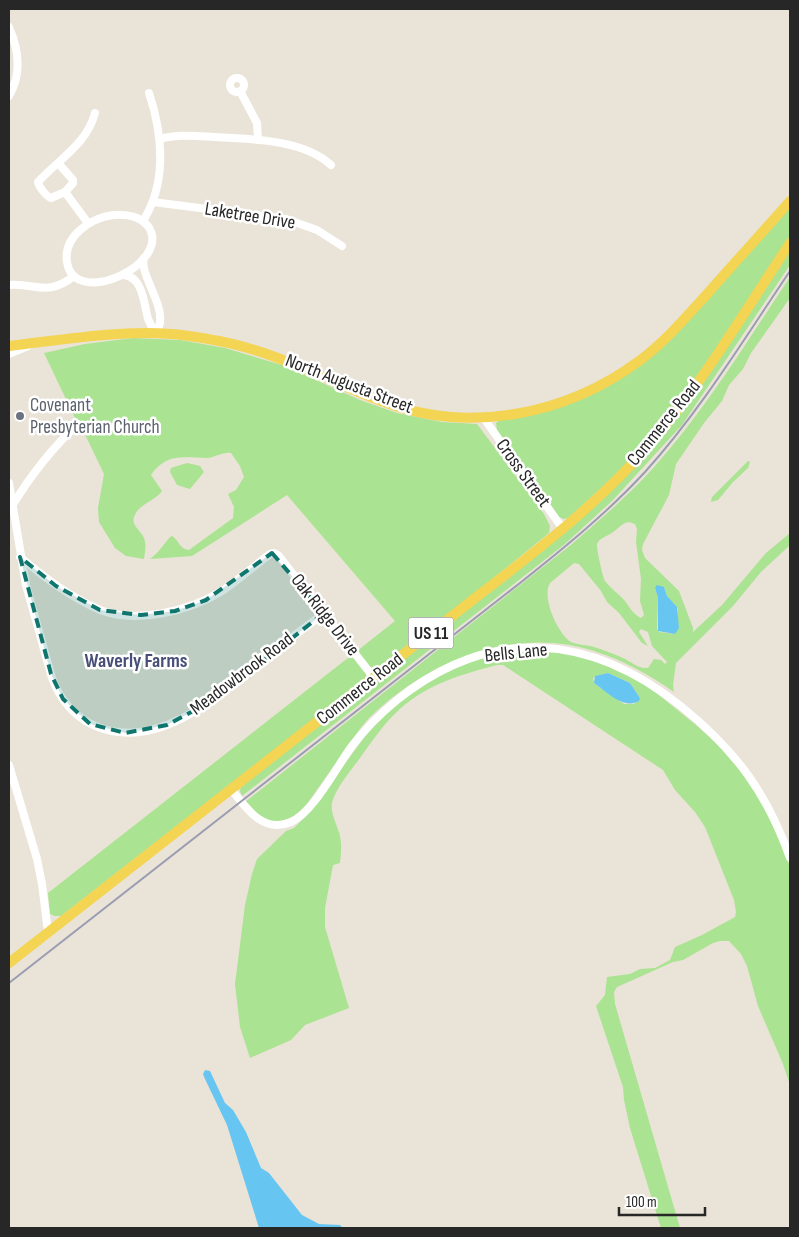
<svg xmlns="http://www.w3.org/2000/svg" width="799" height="1237" font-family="'Sofia Sans Condensed',sans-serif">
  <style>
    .green { fill: #aae391; fill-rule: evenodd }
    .water { fill: #66c6f1 }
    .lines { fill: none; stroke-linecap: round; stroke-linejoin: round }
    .minor { stroke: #fff; stroke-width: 8 }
    .major { stroke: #f3d453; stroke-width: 10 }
    .rail { stroke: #9a9db2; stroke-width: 2 }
    .marked { fill: #0f766e; fill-opacity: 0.2; stroke: #0f766e; stroke-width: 4; stroke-dasharray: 10 6; stroke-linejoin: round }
    .worship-dot { fill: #6b7280; stroke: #fff; stroke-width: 2 }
    .labels { text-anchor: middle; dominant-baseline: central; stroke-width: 5; stroke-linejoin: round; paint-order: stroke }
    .shield { fill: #fff; stroke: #686868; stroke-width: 1 }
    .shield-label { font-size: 18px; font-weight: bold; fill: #272727 }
    .street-label { font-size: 19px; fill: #272727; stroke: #fff }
    .worship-label { font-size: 19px; fill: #5b616d; stroke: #fff; text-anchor: start }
    .neighbourhood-label { font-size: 20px; font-weight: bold; fill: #474e78; stroke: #fff }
  </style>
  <rect width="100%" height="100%" fill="#eae3d7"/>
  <!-- green -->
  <g class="green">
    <path d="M790 206V236C747 301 706 368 657 429 630 462 600 490 568 518L564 519 559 517 497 431 496 423 500 420 629 372Z"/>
    <path d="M790 250V265L682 425 613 500 565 544 242 796 240 791 241 786 636 463Z"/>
    <path d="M790 277V298L751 353 743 369 729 385 722 401 704 423 676 464 669 495 643 544 642 550 645 558 679 591 693 628V632L722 605 766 553 790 533V545L761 572 733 606 676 663 673 685 674 692C650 675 623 660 594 651 514 625 426 662 369 718 360 728 352 740 344 751 332 769 319 786 307 804 296 817 277 829 260 816 255 813 250 807 245 802L572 544C601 519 630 494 655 466 707 408 747 341 790 277ZM629 522 635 524 637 529 636 542 641 579 640 601 644 615 641 618C633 614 630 608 625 601 619 594 611 589 605 581 603 578 596 547 597 544 599 538 608 536 613 532 618 529 622 523 629 522ZM574 563 579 564 601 591 607 602 619 613 642 643 648 646 639 632 641 629 648 632 652 646 667 662 665 664 661 660 654 659 648 668C638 669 632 662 623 658 614 654 604 650 594 647 587 645 578 645 571 642 558 634 541 597 550 583ZM664 587 667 596 678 609 675 634 659 632 657 629 658 598 655 588Z"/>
    <path d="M133 338 180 340 225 348 285 366 360 400 397 413 442 422 477 424 544 514 550 526 549 533 480 589 376 669 370 667 357 651 395 621 287 495 192 556 150 559 157 553 170 537 172 536C179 540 179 549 189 550L233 518 234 507 228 494 236 490 244 477 240 466 231 453C222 452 216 457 208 458 184 458 167 452 151 475L162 491C155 501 139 504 135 515 130 524 139 529 143 536 147 543 145 552 144 559L126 556 115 548 99 522 98 508 104 474 81 426 74 416 44 353 85 344Z"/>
    <path d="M748 461 750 462 748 468 733 482 718 500 711 502 712 497Z"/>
    <path d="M187 463 200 466 204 472 190 489 177 485 170 472 171 468Z"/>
    <path d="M542 650 579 656 604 664 645 684 696 725 718 745 753 785 776 827 790 867V1085L783 1064 758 1006 747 966 741 954 729 941H720L713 943 683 960 673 962 617 987 614 992 615 1004 680 1228H661L630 1128 624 1100 623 1087 596 1006 605 995 607 977 630 974 640 969 655 968 670 960 675 947 702 935 735 917 736 912 734 900 705 827 695 812 675 790 663 770 503 665H497C462 674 428 684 401 708 385 722 372 741 360 758 351 770 335 789 332 803 330 814 338 826 340 836 342 845 341 854 340 863L333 865 325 908V927L349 1008 305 1025 291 1040 250 1058 240 1027 235 984 245 905 252 874 257 859 286 831 294 828 307 815 369 731 387 712 419 687 457 666 491 655ZM608 673 630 683 640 698 634 704H624L595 684 593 679 595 676Z"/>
    <path d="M353 654 367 673 365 679 61 916H55L50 914 48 893Z"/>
  </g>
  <!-- water -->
  <g class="water">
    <path d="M657 585 664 587 667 596 677 607 679 628 675 634 658 631V598L655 588Z"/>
    <path d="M608 673 630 683 640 698 639 701C624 710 607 692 594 683L595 676Z"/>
    <path d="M205 1070 210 1071 225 1103 233 1110 246 1132 261 1168 269 1173 302 1215 319 1224 340 1225 343 1228H259L227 1125 205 1079 203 1074Z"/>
  </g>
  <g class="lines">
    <!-- minor -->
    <g class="minor">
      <path d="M9 27C19 50 22 74 9 96"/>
      <circle cx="237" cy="85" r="7"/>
      <path d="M240 91 257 123 258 140"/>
      <path d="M160 139C177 134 196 136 214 137 250 139 303 139 331 165"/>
      <path d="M58 163 73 180V183L65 192 51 198C46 196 39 187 38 182 58 160 87 144 95 113"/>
      <path d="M65 192 88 223"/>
      <path d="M153 202 286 219 317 230 342 246"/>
      <path d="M113 215C125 214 140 216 148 226 174 263 74 310 67 262 63 236 91 218 113 215Z"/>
      <path d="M143 221C167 183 163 135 149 93"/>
      <path d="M144 258C139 273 163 302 160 322 160 326 157 330 156 333"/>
      <path d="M123 275C143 276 144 304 148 319 150 324 153 329 156 333"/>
      <path d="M9 285C37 283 47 297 74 276"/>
      <path d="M9 354 28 346"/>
      <path d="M483 417 563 529"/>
      <path d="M9 483 26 585 52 678C60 700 76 719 98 727 160 751 221 694 266 657 285 642 305 628 324 613"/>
      <path d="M12 506C31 475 52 448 78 424"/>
      <path d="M20 557C45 578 70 597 100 610 136 624 190 611 222 591 239 580 254 566 270 554L274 553 278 555 374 678"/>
      <path d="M9 765 37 859 42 884 48 932"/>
      <path d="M231 789C246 808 263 834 291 822 313 813 337 766 352 746 365 729 380 714 397 700 491 625 590 633 682 707 736 751 767 793 790 858"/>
    </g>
    <!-- major -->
    <g class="major">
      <path d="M9 346C62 340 117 330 171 334 187 335 203 338 219 341 278 352 329 382 384 402 470 434 566 415 639 361 665 342 686 317 708 293 735 262 763 232 790 201"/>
      <path d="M9 963 479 595C539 549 599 503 649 445 703 383 745 311 790 243"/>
    </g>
    <!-- rail -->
    <path class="rail" d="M9 983 520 583C564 548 607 513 645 472 701 410 744 339 790 271"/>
  </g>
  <!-- marked area -->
  <path class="marked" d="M272 553 324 613 212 701 167 725 125 733 90 724 63 699 51 674 20 557 56 586 100 610 141 615 175 611 206 600Z"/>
  <!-- markers -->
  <circle class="worship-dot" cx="20" cy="416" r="5"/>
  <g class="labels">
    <!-- shield labels -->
    <rect class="shield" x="408.5" y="617.5" width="45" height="31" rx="4"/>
    <g class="shield-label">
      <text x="431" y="633">US 11</text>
    </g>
    <!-- street labels -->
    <g class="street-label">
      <text transform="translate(250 216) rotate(9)">Laketree Drive</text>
      <text transform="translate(349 384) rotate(21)">North Augusta Street</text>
      <text transform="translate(664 423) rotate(-51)">Commerce Road</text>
      <text transform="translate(523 473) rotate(54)">Cross Street</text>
      <text transform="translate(325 615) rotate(52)">Oak Ridge Drive</text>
      <text transform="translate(516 653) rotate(-6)">Bells Lane</text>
      <text transform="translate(242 674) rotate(-37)">Meadowbrook Road</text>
      <text transform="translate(360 689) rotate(-38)">Commerce Road</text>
    </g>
    <!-- worship labels -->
    <g class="worship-label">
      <text x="30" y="405">Covenant<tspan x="30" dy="22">Presbyterian Church</tspan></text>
    </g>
    <!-- neighbourhood labels -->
    <g class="neighbourhood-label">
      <text x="136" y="661">Waverly Farms</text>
    </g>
  </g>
  <!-- border -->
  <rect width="799" height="1237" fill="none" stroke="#272727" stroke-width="20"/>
  <!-- scale -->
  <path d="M619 1207v8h86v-8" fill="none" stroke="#272727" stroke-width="2.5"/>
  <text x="626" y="1207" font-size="15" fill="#272727" stroke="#ffffff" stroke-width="4" paint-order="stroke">100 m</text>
</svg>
